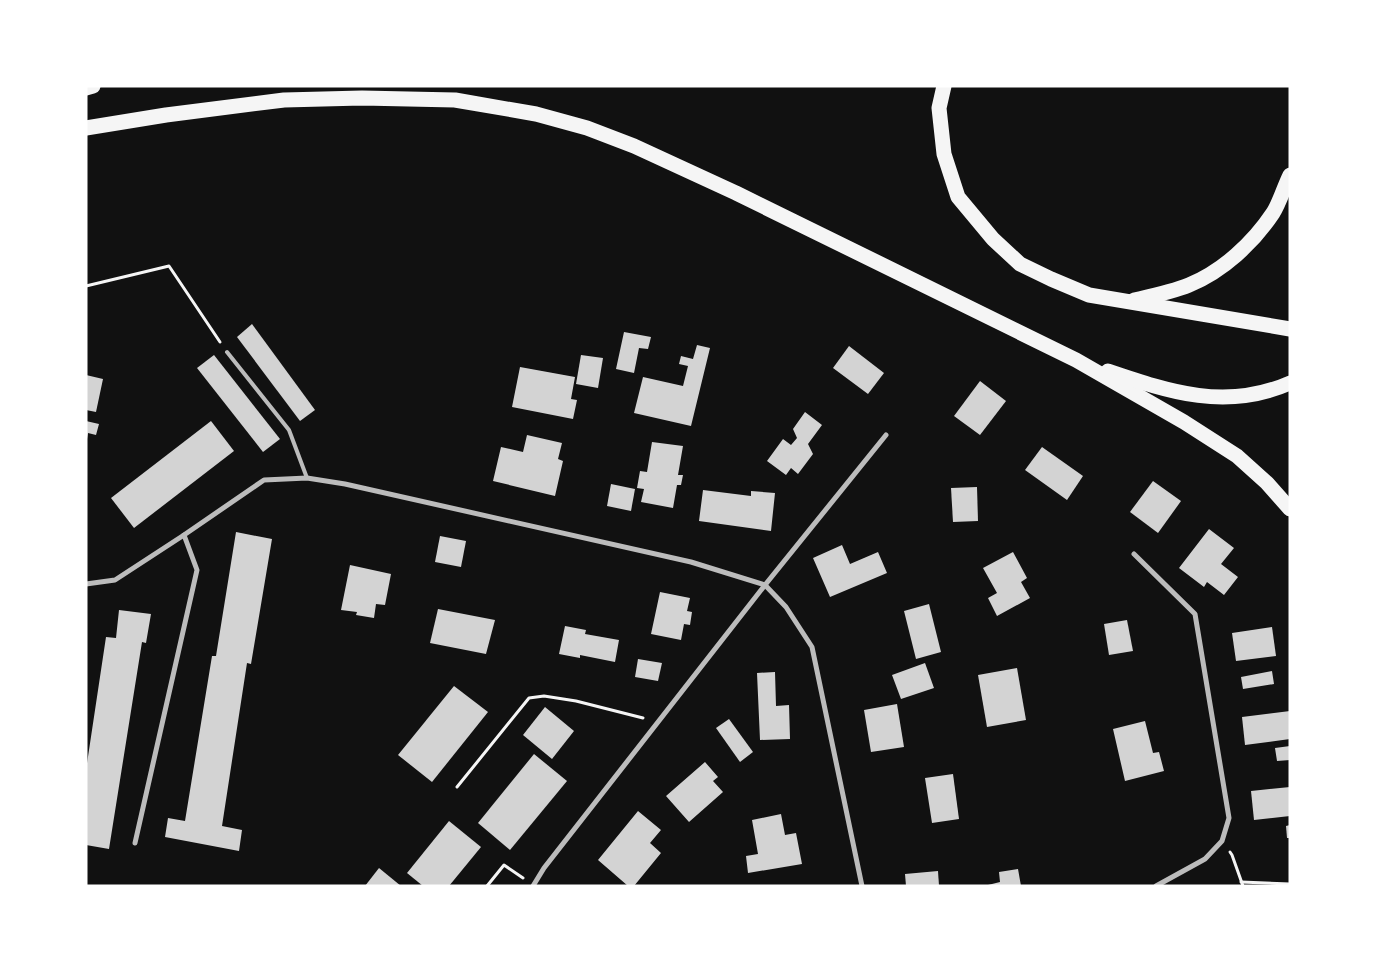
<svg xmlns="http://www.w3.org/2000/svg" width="1376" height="972" font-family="'Roboto Serif',serif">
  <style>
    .building { fill: #d3d3d3 }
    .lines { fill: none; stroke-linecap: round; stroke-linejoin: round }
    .path { stroke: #f5f5f5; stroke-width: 3 }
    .service { stroke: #bcbcbc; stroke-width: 4 }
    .minor { stroke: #bcbcbc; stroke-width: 5 }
    .motorway { stroke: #f5f5f5; stroke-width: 15 }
  </style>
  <rect width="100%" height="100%" fill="#111"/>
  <!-- building -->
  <g class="building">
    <path d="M252 324 315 410 300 421 237 337Z"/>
    <path d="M624 332 651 337 648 349 639 348 634 373 616 369Z"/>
    <path d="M697 345 710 348 691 426 634 413 643 377 683 386 688 366 679 364 681 356 693 359Z"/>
    <path d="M849 346 884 373 868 394 833 368Z"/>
    <path d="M214 355 280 439 263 452 197 368Z"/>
    <path d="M581 355 603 358 598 388 576 384Z"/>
    <path d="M520 367 575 377 571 399 577 400 573 419 512 407Z"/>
    <path d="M86 375 103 379 96 412 86 410Z"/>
    <path d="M980 381 1006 401 980 435 954 416Z"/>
    <path d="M805 412 822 425 808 444 813 454 798 474 791 468 786 475 767 461 783 439 791 445 797 438 793 429Z"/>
    <path d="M86 421 99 424 96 435 88 433 87 439Z"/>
    <path d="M211 421 234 451 134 528 111 498Z"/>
    <path d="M527 435 562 443 558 459 563 461 555 496 493 481 501 447 523 452Z"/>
    <path d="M652 442 683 446 678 475H683L681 485H677L673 508 641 502 644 489 637 488 640 471 647 472Z"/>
    <path d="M1042 447 1083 476 1067 500 1025 470Z"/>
    <path d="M1153 481 1181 501 1158 533 1130 512Z"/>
    <path d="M611 484 635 489 631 511 607 506Z"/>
    <path d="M977 487 978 521 953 522 951 488Z"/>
    <path d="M703 490 751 496V491L775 493 771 531 699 521Z"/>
    <path d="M1209 529 1234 548 1221 564 1238 577 1224 595 1207 582 1204 587 1179 568Z"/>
    <path d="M236 532 272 539 251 664 247 663 222 826 242 830 239 851 165 837 168 818 185 821 212 656H216Z"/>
    <path d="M440 536 466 541 461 567 435 562Z"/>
    <path d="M842 545 850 564 878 552 887 573 830 597 813 558Z"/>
    <path d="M1013 552 1027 578 1021 582 1030 598 997 616 988 598 997 593 983 568Z"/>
    <path d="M350 565 391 574 385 605 376 604 374 618 356 615 357 612 341 610Z"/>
    <path d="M660 592 690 598 687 611 692 612 690 625 684 624 681 640 651 634Z"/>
    <path d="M929 604 941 652 916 659 904 611Z"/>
    <path d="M438 609 495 620 486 654 430 643Z"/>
    <path d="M119 610 151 614 146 643 142 642 109 849 86 845V770L106 637 116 638Z"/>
    <path d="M1127 620 1133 651 1109 655 1104 624Z"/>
    <path d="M565 626 586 630 585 634 619 640 615 662 580 655V658L559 654Z"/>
    <path d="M1272 627 1276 656 1236 661 1232 633Z"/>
    <path d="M638 659 662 663 658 681 635 677Z"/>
    <path d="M925 663 934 688 901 699 892 675Z"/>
    <path d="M1017 668 1026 720 987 727 978 675Z"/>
    <path d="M1272 671 1274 684 1243 689 1241 677Z"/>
    <path d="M775 672 776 706 789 705 790 739 760 740 757 673Z"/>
    <path d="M454 686 488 712 432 782 398 755Z"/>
    <path d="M897 704 904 747 871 752 864 710Z"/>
    <path d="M545 707 574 731 552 759 523 735Z"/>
    <path d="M1290 711V739L1245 745 1242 717Z"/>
    <path d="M729 719 753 752 740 762 716 728Z"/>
    <path d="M1145 721 1153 753 1159 752 1164 771 1125 781 1113 729Z"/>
    <path d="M1290 746V760L1277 761 1275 748Z"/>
    <path d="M534 754 567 781 510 850 478 823Z"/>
    <path d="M705 762 718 777 713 781 723 792 689 822 666 796Z"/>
    <path d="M953 774 959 819 932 823 925 778Z"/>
    <path d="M1290 787V816L1254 820 1251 791Z"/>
    <path d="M638 811 661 830 650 843 661 853 634 886H628L598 860Z"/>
    <path d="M781 814 785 835 796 833 802 864 748 873 746 856 758 854 752 820Z"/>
    <path d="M449 821 481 847 449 886H423L407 873Z"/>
    <path d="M1290 825V838H1287L1286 826Z"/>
    <path d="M379 868 401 886H365Z"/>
    <path d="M1018 869 1021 886H984L1000 882 999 872Z"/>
    <path d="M938 871 939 886H906L905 874Z"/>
  </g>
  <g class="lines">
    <!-- path -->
    <g class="path">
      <path d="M86 286 169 266 220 342"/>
      <path d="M457 787 529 698 544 696 576 701 643 718"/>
      <path d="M1230 852 1232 855 1243 886"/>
      <path d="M1241 882 1290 884"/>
      <path d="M487 886 504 865 523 878"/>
    </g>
    <!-- service -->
    <path class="service" d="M227 352 289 430 307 478"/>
    <!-- minor -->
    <g class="minor">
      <path d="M1134 554 1195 614 1229 818 1222 841 1205 859 1156 886"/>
      <path d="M86 584 115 580 184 535 264 480 307 478 345 484 691 562 765 585 786 607 812 647 862 886"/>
      <path d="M135 843 197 570 184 535"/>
      <path d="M533 886 544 868 765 585 886 435"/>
    </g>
    <!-- motorway -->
    <g class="motorway">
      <path d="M944 86 939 108 944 154 958 197 993 239 1020 264 1051 279 1089 295 1290 329"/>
      <path d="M86 88 93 86"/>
      <path d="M86 128 166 115 284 100 362 98 455 100 536 114 587 128 634 146 736 193 1076 360 1184 422 1237 456 1267 483 1290 509"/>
      <path d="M1134 300C1152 296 1172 292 1189 285 1223 271 1253 243 1273 213 1280 202 1284 187 1290 175"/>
      <path d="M1108 371C1170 392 1226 411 1290 383"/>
    </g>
  </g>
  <!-- border -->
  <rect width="1376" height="972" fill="none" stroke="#ffffff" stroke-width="175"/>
</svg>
